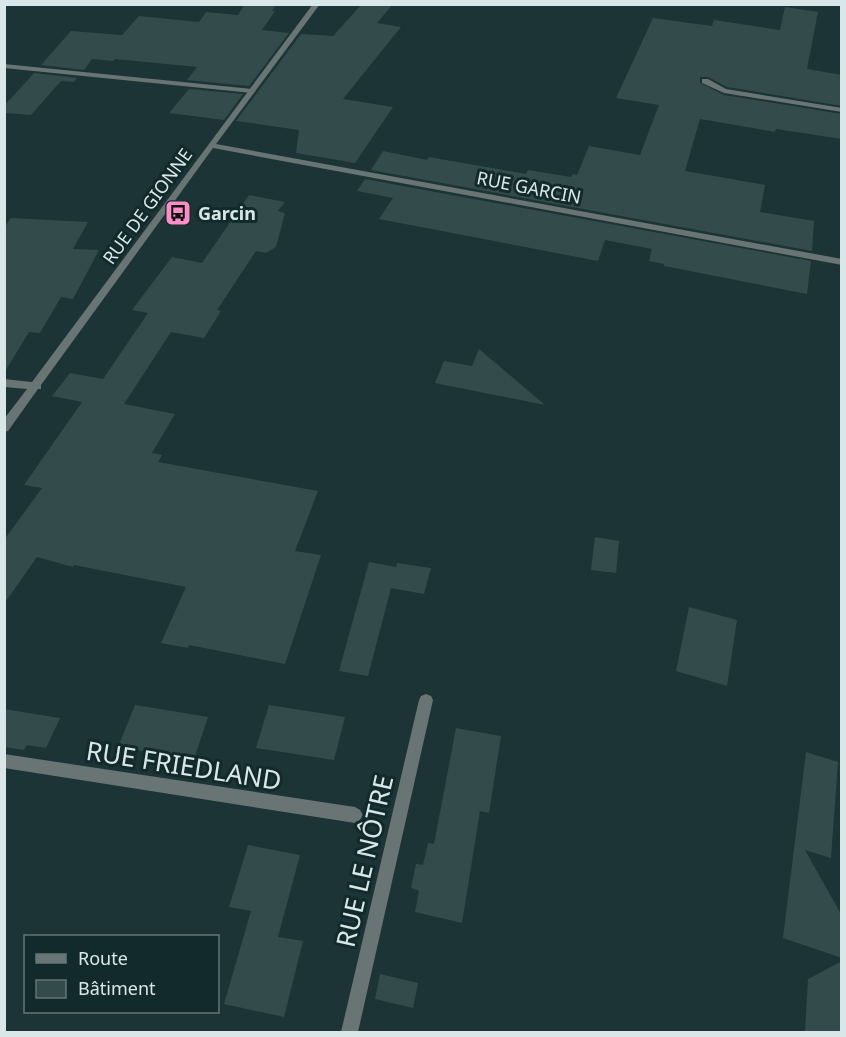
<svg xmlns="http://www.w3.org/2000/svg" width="846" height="1037" font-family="'Noto Sans',sans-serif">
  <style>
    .building { fill: #334b4b }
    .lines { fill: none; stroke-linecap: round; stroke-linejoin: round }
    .lane { fill: #697474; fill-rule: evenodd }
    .street { fill: #697474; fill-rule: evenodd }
    .labels { text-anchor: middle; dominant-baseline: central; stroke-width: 6; stroke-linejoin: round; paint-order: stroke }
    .far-street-label { font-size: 18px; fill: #d9e7e8; stroke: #122a2b }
    .far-poi-label { font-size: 18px; font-weight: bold; fill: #d9e7e8; stroke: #122a2b; text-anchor: start }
    .near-street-label { font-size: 26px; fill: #d9e7e8; stroke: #122a2b }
  </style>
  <rect width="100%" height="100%" fill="#1c3435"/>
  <!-- building -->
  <g class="building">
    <path d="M245 4H276L272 11H275L262 30 289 33 249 86 187 80 197 67 115 59 113 61 92 59 84 70 41 65 71 31 122 35 139 16 199 22 206 12 238 15Z"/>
    <path d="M362 4H393L377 23 401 27 343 99 393 107 355 163 296 153 299 130 236 121 301 34 333 36Z"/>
    <path d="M785 7 818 12 807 69 842 75V106L727 87 708 77H700V83L724 95 842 114V139L776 129 775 132 700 119 685 171 765 185 760 212 814 221 812 251 371 170 383 151 427 160 429 157 526 174 528 170 571 177 573 174 577 175 589 146 640 155 659 105 616 98 653 18 712 26 714 20 780 30Z"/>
    <path d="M34 73 77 78 74 82 61 81 31 115 4 113V106Z"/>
    <path d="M189 89 243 94 224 120 169 113Z"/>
    <path d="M365 179 811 261 807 294 664 266V264L649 261 652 249 605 240 598 261 379 219 393 198 357 191Z"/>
    <path d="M249 195 285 202 278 211 285 213 276 247 266 253 256 251 217 310 221 311 204 338 171 332 124 404 175 414 152 453 162 455 158 462 318 491 295 551 321 555 285 664 189 645 188 648 161 643 186 587 74 565 73 567 37 557 4 604V540L42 488 24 485 82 402 52 396 70 373 103 379 148 313 132 310 172 257 202 263Z"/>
    <path d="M11 218 88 222 73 249 99 250 73 299 61 297 40 333 29 332 4 373V228Z"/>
    <path d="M479 349 545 405 435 383 444 361 472 366Z"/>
    <path d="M595 537 619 541 616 573 591 570Z"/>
    <path d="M369 562 396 567V569L397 563 431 568 424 594 391 588 368 676 339 671Z"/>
    <path d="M689 607 737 620 727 686 676 671Z"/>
    <path d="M135 705 208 717 194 759 118 747Z"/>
    <path d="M269 705 345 717 334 760 256 748Z"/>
    <path d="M4 709 60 718 46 748 27 745 24 750 4 747Z"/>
    <path d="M456 728 501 736 489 813 480 811 462 923 415 912 419 891 411 888 416 864 423 865 428 843 434 844Z"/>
    <path d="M806 752 838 762 831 858 805 850 842 916V958L783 938Z"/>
    <path d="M248 845 300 855 278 937 303 941 284 1017 224 1004 251 911 229 907Z"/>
    <path d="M842 961V1032H805L808 979Z"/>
    <path d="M380 974 418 983 413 1008 375 999Z"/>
  </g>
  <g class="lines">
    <!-- lane -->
    <path class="lane" d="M4 64 252 89 256 91 252 93 4 68Z"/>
    <!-- street -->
    <g class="street">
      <path d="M313 4H320L216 144 842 259V265L213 148 41 385V389H38L8 431 4 432V419L27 389 4 387V379L32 382Z"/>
      <path d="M702 79H708L726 89 842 108V112L724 93 702 83Z"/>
      <path d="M426 694 431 696 433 700 358 1032H341L419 700 421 696Z"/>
      <path d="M4 754 355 807 360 810 363 815 360 820 355 823 4 768Z"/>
    </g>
  </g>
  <!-- icons -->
  <defs>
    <g id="bus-square" transform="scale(1.35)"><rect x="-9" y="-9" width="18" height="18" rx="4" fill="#fa8fc8" stroke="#122a2b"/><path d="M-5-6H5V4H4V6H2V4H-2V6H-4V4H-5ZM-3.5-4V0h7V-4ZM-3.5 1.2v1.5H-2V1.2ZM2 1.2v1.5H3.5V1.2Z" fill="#111"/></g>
  </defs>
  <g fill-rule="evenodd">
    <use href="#bus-square" x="178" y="213"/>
  </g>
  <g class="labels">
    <!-- far-street labels -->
    <g class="far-street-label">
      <text transform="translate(529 187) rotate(11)">RUE GARCIN</text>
      <text transform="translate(147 206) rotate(-54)">RUE DE GIONNE</text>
    </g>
    <!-- far-poi labels -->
    <g class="far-poi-label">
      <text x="198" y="213">Garcin</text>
    </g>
    <!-- near-street labels -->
    <g class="near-street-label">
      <text transform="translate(184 765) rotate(9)">RUE FRIEDLAND</text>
      <text transform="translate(364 861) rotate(-77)">RUE LE NÔTRE</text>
    </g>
  </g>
  <!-- border -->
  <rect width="846" height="1037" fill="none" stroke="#d9e7e8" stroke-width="12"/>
  <!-- legend -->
  <rect x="24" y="935" width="195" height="78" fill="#122a2b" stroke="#627677" stroke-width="1.5"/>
  <rect x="36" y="954" width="30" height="9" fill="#697474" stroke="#627677" stroke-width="1.5"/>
  <text x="78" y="965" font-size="18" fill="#d9e7e8">Route</text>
  <rect x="36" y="980" width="30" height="18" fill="#334b4b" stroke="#627677" stroke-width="1.5"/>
  <text x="78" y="995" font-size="18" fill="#d9e7e8">Bâtiment</text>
</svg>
